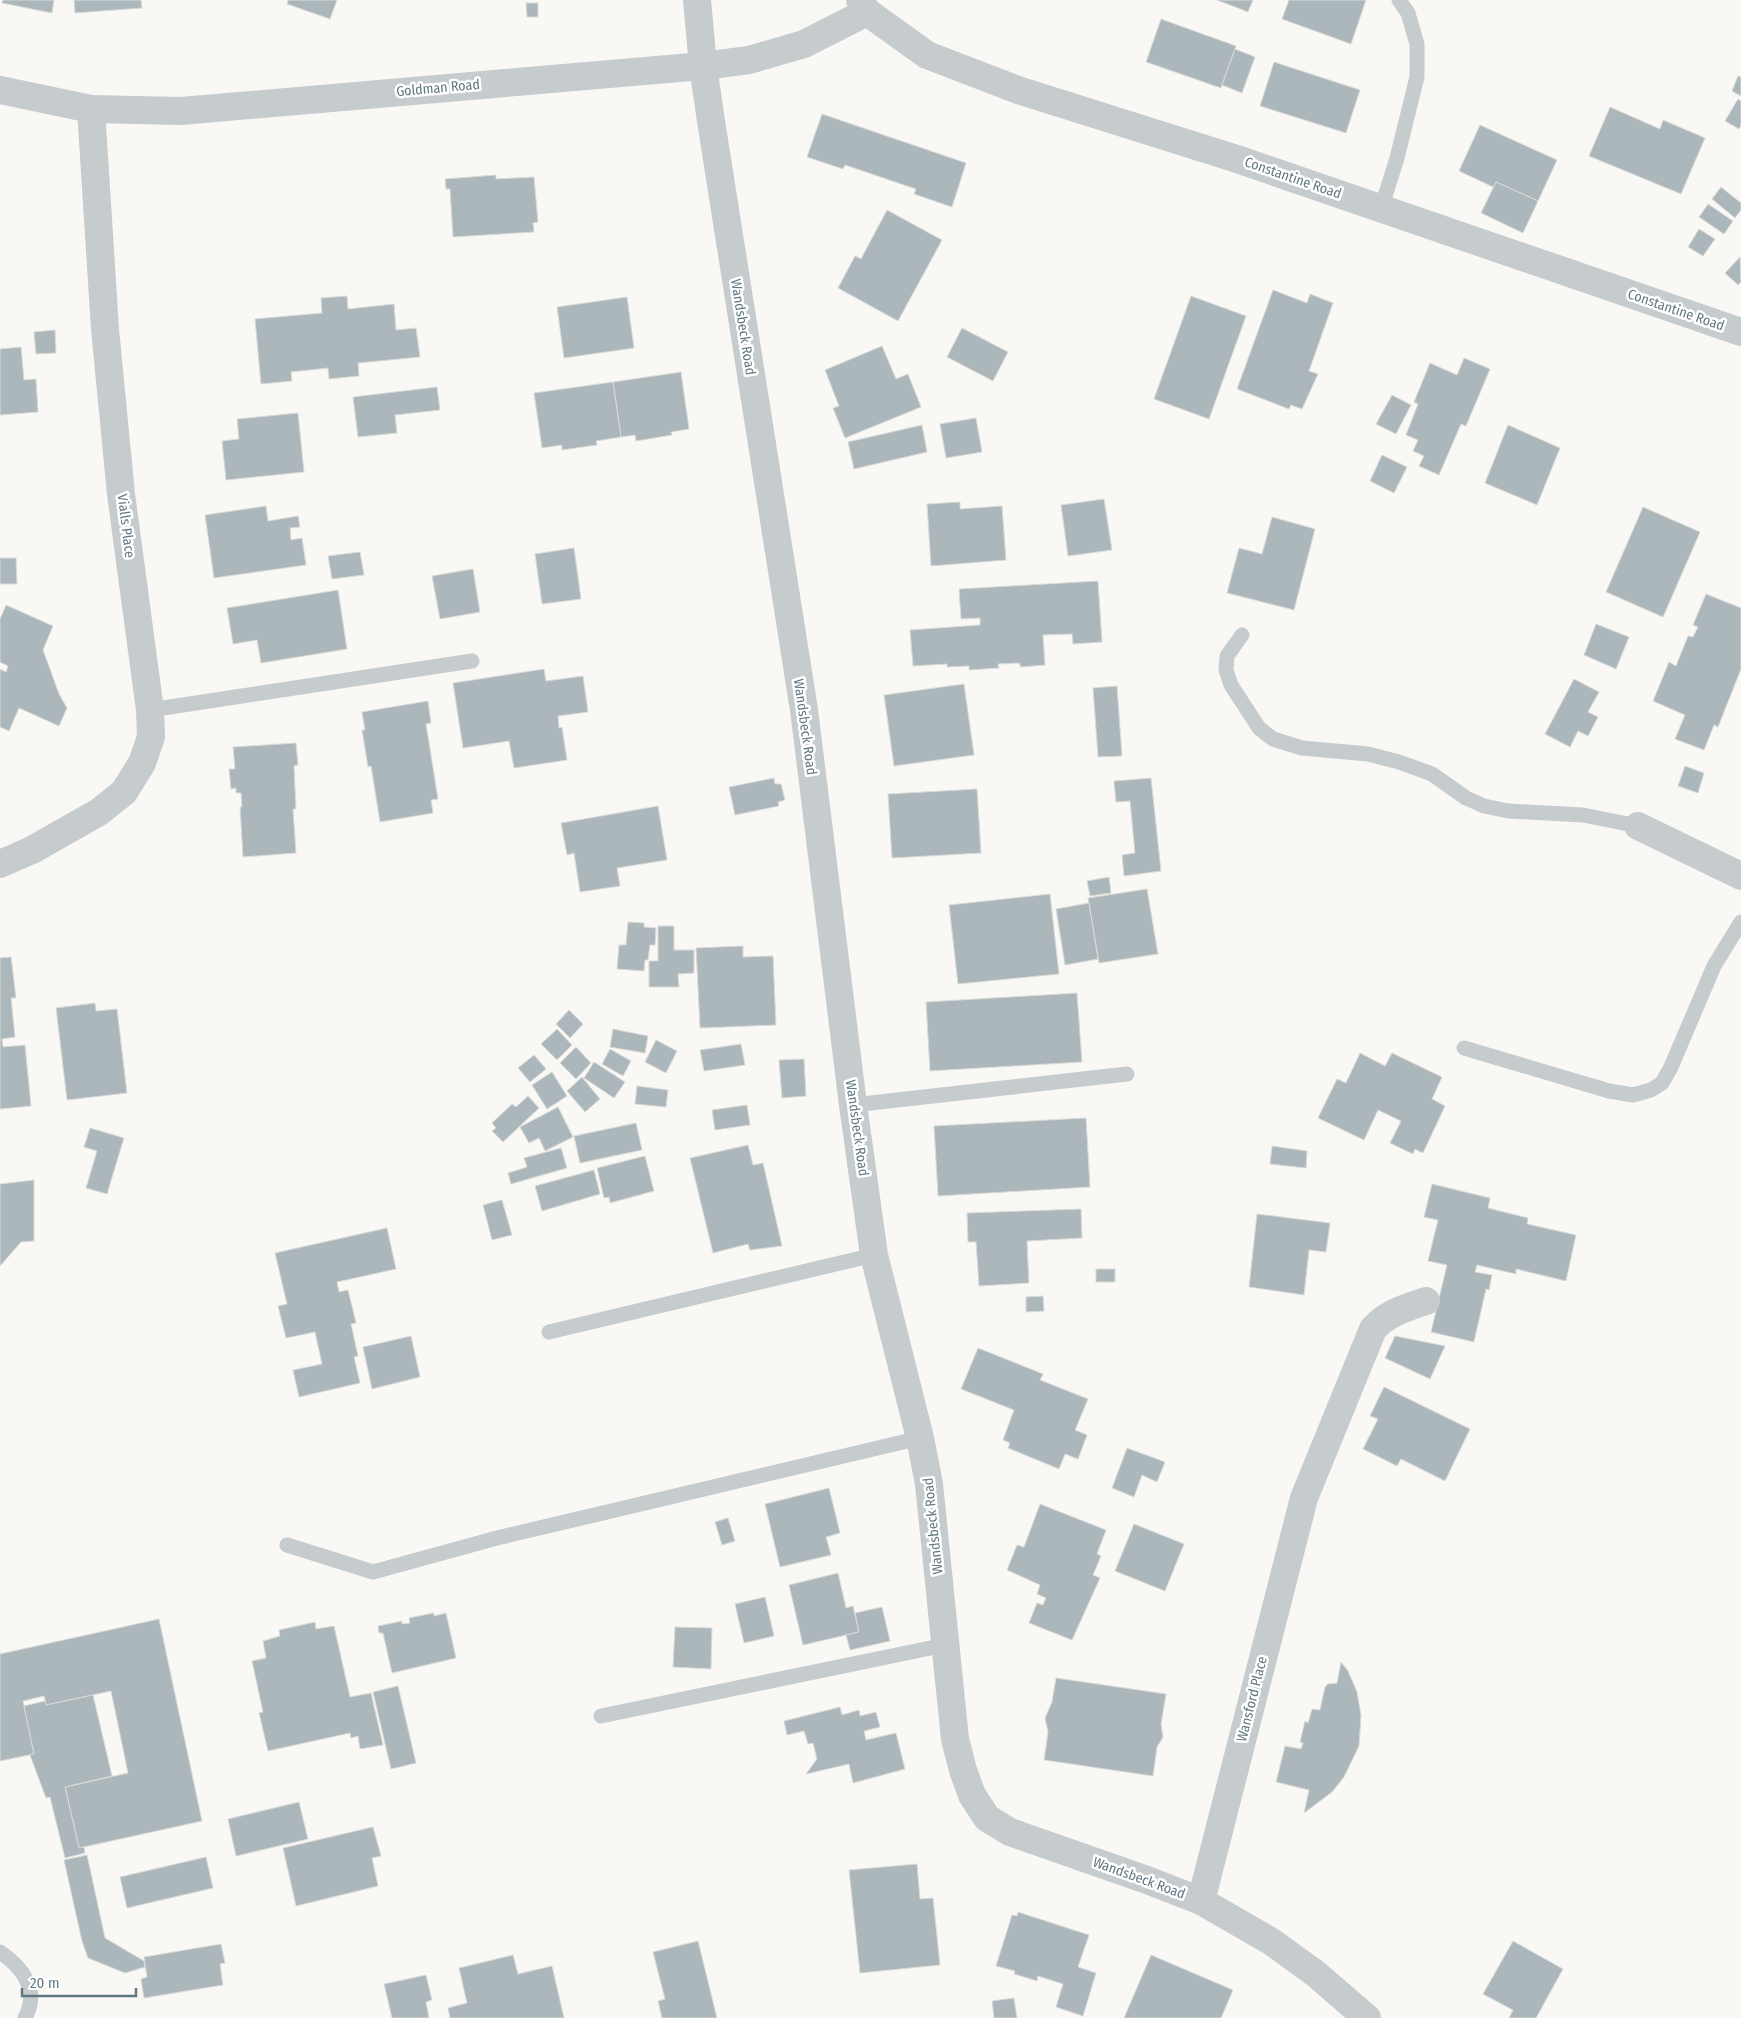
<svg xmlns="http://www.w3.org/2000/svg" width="1741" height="2018" font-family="'Fira Sans Condensed',sans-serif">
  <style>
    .building { fill: #acb7bb; stroke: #dadad8 }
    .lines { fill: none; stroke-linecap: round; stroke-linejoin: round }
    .service { stroke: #c6cbce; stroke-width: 15 }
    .minor { stroke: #c6cbce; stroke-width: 28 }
    .labels { text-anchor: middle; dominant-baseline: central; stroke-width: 5; stroke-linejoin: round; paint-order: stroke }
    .street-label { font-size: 14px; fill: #617883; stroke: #fff }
  </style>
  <rect width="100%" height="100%" fill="#f9f8f5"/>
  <!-- building -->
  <g class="building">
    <path d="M3 0H54L52 13 2 3Z"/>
    <path d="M74 0H141L142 8 75 13Z"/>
    <path d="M288 0H337L330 19 287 4Z"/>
    <path d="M1217 0H1253L1248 12Z"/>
    <path d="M1289 0H1366L1351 44 1282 19Z"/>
    <path d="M526 3H538V17H527Z"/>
    <path d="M1161 19 1236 46 1221 88 1146 62Z"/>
    <path d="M1235 49 1255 57 1242 93 1222 85Z"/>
    <path d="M1274 62 1360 90 1346 133 1260 106Z"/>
    <path d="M1738 76 1741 77V96L1732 91Z"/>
    <path d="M1738 99 1741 101V125L1739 129 1725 121Z"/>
    <path d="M1610 107 1660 129 1663 120 1705 138 1681 194 1589 156Z"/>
    <path d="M822 114 966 163 952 207 914 194 916 189 845 165 843 169 807 157Z"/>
    <path d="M1480 125 1557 160 1538 201 1496 182 1493 187 1459 171Z"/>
    <path d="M496 175V179L534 177 538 222 533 223 534 232 453 237 450 189H446L445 179Z"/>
    <path d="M1496 182 1538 201 1523 233 1481 213Z"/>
    <path d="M1721 187 1741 203V210L1735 218 1712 199Z"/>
    <path d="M1708 204 1733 221 1724 234 1699 217Z"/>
    <path d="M887 210 942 240 898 321 838 288 855 256 861 259Z"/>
    <path d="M1699 229 1715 239 1703 256 1688 247Z"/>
    <path d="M1740 257 1741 282 1738 285 1725 273Z"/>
    <path d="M1273 290 1307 303 1310 294 1333 303 1309 371 1318 374 1302 409 1291 405 1289 409 1237 389Z"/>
    <path d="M347 296 348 309 394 304 396 330 416 328 420 357 358 363 359 376 329 379 328 368 291 372 292 381 261 384 255 319 322 313 321 298Z"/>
    <path d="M1191 296 1246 316 1209 419 1154 399Z"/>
    <path d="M627 297 634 348 564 358 557 307Z"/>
    <path d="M962 328 1008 352 993 381 947 357Z"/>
    <path d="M55 330 56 353 36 354 34 332Z"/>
    <path d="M882 346 896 379 908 374 921 407 845 438 833 408 839 406 825 370Z"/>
    <path d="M21 347 24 380 36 379 38 412 0 415V349Z"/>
    <path d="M1464 358 1490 369 1466 426 1461 424 1439 475 1419 466 1424 456 1413 451 1418 440 1406 435 1418 404 1414 402 1430 363 1457 375Z"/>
    <path d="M681 372 689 429 671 432 672 435 636 441 635 435 621 437 613 382Z"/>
    <path d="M613 382 621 437 596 441 597 445 562 450V445L542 448 534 393Z"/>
    <path d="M437 387 440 410 395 415 397 433 358 437 353 397Z"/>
    <path d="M1392 395 1411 405 1396 434 1376 424Z"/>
    <path d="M298 413 304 472 226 480 222 441 239 439 237 419Z"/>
    <path d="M976 418 982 452 946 458 940 424Z"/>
    <path d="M922 425 927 452 854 469 848 442Z"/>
    <path d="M1508 425 1560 448 1537 505 1485 483Z"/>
    <path d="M1382 455 1407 467 1394 493 1370 481Z"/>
    <path d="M1104 499 1112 550 1068 556 1061 505Z"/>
    <path d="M960 502V509L1002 506 1006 560 931 566 927 504Z"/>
    <path d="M266 506 268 521 298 516 300 527 290 528 291 540 302 538 306 565 214 578 205 515Z"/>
    <path d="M1643 507 1700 532 1663 617 1606 592Z"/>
    <path d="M1272 517 1315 529 1294 610 1227 593 1239 548 1262 554Z"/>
    <path d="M574 548 581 599 542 604 535 554Z"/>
    <path d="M360 552 364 575 332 579 328 556Z"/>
    <path d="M0 558H16L17 584H0Z"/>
    <path d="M473 569 480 612 440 619 432 576Z"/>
    <path d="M1098 581 1102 642 1073 644 1072 634 1043 635 1045 665 1021 667 1019 663 998 664 999 668 969 670V666L947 667V664L913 666 910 630 980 625V618L961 619 959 589Z"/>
    <path d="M338 590 347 649 261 663 257 640 233 644 227 608Z"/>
    <path d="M1706 594 1741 608V669L1718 727 1714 725 1704 750 1675 739 1685 715 1653 701 1669 662 1676 666 1688 636 1693 637 1698 627 1693 625Z"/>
    <path d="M6 605 53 626 43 650 59 694 67 708 59 726 19 708 9 731 0 727V669L6 672 8 666 0 662V619Z"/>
    <path d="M1596 624 1629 637 1616 669 1584 655Z"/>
    <path d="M544 669 546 681 583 676 588 712 558 716 559 728 562 727 567 760 514 768 509 741 463 748 453 683Z"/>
    <path d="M1574 679 1599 692 1588 712 1598 717 1588 736 1578 731 1570 747 1545 734Z"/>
    <path d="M964 684 974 755 894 766 884 695Z"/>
    <path d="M1117 686 1122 756 1098 757 1093 688Z"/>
    <path d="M428 701 431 723 426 724 438 799 431 800 433 813 380 822 371 766 368 767 362 730H365L362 712Z"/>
    <path d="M296 743 298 765 294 766 296 809H293L296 853 243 857 240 807H242L241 793H236V788L231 789 229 769H235L233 747Z"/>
    <path d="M1685 766 1704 773 1698 793 1678 786Z"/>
    <path d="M774 778 775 784H781L785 800 778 802 779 806 735 815 729 787Z"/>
    <path d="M1151 778 1161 871 1124 876 1122 855 1135 853 1130 801 1116 802 1114 781Z"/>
    <path d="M977 789 981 853 892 858 888 794Z"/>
    <path d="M658 806 667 860 617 868 620 886 580 892 574 853 567 855 561 823Z"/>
    <path d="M1109 877 1111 893 1090 896 1087 881Z"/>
    <path d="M1147 889 1158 954 1099 963 1088 898Z"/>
    <path d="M1050 894 1059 974 958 984 949 905Z"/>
    <path d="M1089 903 1098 959 1065 965 1056 909Z"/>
    <path d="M628 922 644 923V927L656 928 655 945H650L648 960H645L644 971 617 969 619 945H626Z"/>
    <path d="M658 926H674V950H694V973L678 974 679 987H649V961H658Z"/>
    <path d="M743 946V957L773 956 776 1025 700 1028 696 948Z"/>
    <path d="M11 957 16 998H11L15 1037 2 1039 3 1047 25 1045 31 1106 0 1109V958Z"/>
    <path d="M1077 993 1082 1062 930 1071 926 1002Z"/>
    <path d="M95 1003 96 1011 117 1009 127 1093 67 1100 56 1008Z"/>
    <path d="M569 1010 583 1024 570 1038 556 1024Z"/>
    <path d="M557 1029 572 1045 557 1060 541 1044Z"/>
    <path d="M613 1029 648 1036 645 1053 610 1047Z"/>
    <path d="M656 1040 677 1051 666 1073 645 1062Z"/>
    <path d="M741 1044 745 1065 704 1071 700 1050Z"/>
    <path d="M576 1047 591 1063 576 1079 560 1063Z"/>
    <path d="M610 1049 631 1061 623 1076 602 1064Z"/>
    <path d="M1360 1053 1385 1066 1392 1053 1442 1077 1432 1099 1445 1106 1423 1153 1415 1149 1413 1154 1390 1143 1401 1121 1378 1110 1364 1140 1318 1118 1337 1079 1346 1083Z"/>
    <path d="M534 1055 546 1069 530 1082 518 1068Z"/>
    <path d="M804 1059 806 1096 782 1098 779 1060Z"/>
    <path d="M594 1062 625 1082 614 1098 584 1078Z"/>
    <path d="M552 1072 567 1096 547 1109 532 1085Z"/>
    <path d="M582 1077 600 1099 585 1112 567 1091Z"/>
    <path d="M637 1086 668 1090 666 1107 635 1104Z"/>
    <path d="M528 1096 539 1108 503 1142 492 1131 496 1128 492 1123 512 1104 516 1107Z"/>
    <path d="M747 1105 750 1125 715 1130 712 1110Z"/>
    <path d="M558 1107 573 1137 545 1151 539 1138 529 1143 520 1127Z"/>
    <path d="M1086 1118 1090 1187 938 1196 934 1126Z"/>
    <path d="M636 1123 642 1150 580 1163 574 1136Z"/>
    <path d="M90 1128 124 1138 107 1194 86 1188 97 1151 84 1147Z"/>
    <path d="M748 1145 753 1165 763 1163 782 1246 750 1250 748 1244 713 1253 690 1158Z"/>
    <path d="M1272 1146 1307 1151 1306 1168 1270 1164Z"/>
    <path d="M561 1148 567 1168 511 1184 508 1173 527 1167 524 1158Z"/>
    <path d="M645 1156 654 1191 610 1203 609 1197 604 1198 597 1168Z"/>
    <path d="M594 1170 600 1194 542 1211 535 1186Z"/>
    <path d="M34 1180V1241L21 1242 0 1266V1184Z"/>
    <path d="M1432 1184 1490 1198 1488 1208 1528 1218 1527 1224 1576 1235 1566 1281 1516 1269V1274L1477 1265 1475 1272 1492 1275 1489 1290 1486 1289 1474 1342 1431 1332 1447 1265 1428 1261 1438 1220 1424 1217Z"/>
    <path d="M502 1200 512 1235 492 1240 483 1205Z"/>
    <path d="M1081 1209 1082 1238 1027 1241 1029 1283 979 1286 976 1242H968L967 1213Z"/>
    <path d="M1257 1214 1330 1223 1326 1252 1309 1250 1304 1295 1249 1287Z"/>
    <path d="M387 1228 396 1269 337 1282 339 1292 348 1290 356 1323 351 1324 358 1356 354 1357 360 1383 299 1397 293 1370 322 1364 315 1332 286 1338 278 1306 287 1304 275 1253Z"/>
    <rect x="1096" y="1269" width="19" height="13"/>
    <path d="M1043 1296 1044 1311 1026 1312V1297Z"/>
    <path d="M411 1336 420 1377 372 1389 363 1347Z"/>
    <path d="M1395 1336 1445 1346 1430 1379 1385 1358Z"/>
    <path d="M978 1348 1043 1374 1040 1380 1088 1399 1075 1430 1087 1435 1078 1459 1065 1454 1059 1469 1008 1448 1010 1443 1003 1440 1014 1410 961 1389Z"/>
    <path d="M1384 1387 1470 1429 1445 1481 1401 1459 1397 1466 1363 1449 1378 1419 1370 1416Z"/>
    <path d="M1127 1448 1165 1462 1157 1482 1142 1475 1134 1497 1112 1488Z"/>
    <path d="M829 1488 840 1533 826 1537 831 1555 780 1567 765 1504Z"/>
    <path d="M1040 1504 1106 1530 1097 1554 1101 1556 1093 1575 1100 1578 1072 1640 1029 1623 1037 1603 1043 1605 1046 1598 1037 1594 1040 1585 1007 1570 1017 1545 1024 1547Z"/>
    <path d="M728 1518 735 1541 722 1545 715 1522Z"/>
    <path d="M1134 1524 1184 1544 1165 1591 1115 1571Z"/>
    <path d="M838 1573 846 1608 853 1606 859 1632 803 1645 789 1585Z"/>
    <path d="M765 1597 774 1636 744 1643 735 1604Z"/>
    <path d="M882 1607 890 1641 850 1650 846 1635 859 1632 855 1613Z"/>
    <path d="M434 1613V1616L446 1613 456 1658 392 1673 383 1633H379L378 1626 402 1621V1624L410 1623 409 1618Z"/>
    <path d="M159 1619 202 1821 79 1848 65 1787 128 1773 111 1691 46 1705 44 1696 23 1701 34 1754 0 1761V1654Z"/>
    <path d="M315 1622 316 1629 334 1626 350 1697 371 1693 383 1745 360 1749 358 1736 351 1738 350 1733 268 1751 259 1713 263 1712 252 1661 266 1658 263 1641 280 1636 279 1630Z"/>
    <path d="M675 1627 712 1628 711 1669 673 1667Z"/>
    <path d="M1341 1662 1348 1671 1357 1692 1361 1715 1359 1746 1344 1777 1332 1792 1304 1813 1309 1790 1276 1782 1285 1746 1301 1749 1303 1743 1300 1742 1305 1721 1308 1723 1312 1709 1320 1710 1325 1687 1328 1684 1337 1683Z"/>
    <path d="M1056 1678 1166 1694 1161 1724 1163 1737 1157 1747 1153 1776 1044 1760 1048 1732 1045 1718 1052 1702Z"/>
    <path d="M398 1686 416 1763 391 1769 373 1692Z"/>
    <path d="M93 1695 112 1776 65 1787 79 1848 84 1847 85 1853 65 1858 50 1797 46 1798 30 1755 34 1754 24 1706 45 1701 46 1705Z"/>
    <path d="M840 1707 842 1715 859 1710 860 1716 876 1712 880 1727 864 1731 866 1740 896 1733 905 1769 853 1783 849 1764 806 1774 817 1759 813 1743 808 1744 804 1731 787 1735 784 1721Z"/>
    <path d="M299 1802 308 1839 236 1856 228 1819Z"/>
    <path d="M373 1827 381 1856 372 1858 378 1886 296 1906 283 1848Z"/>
    <path d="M87 1855 105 1938 144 1961 145 1967 125 1973 88 1958 82 1941 64 1860Z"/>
    <path d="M206 1857 213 1888 127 1908 120 1877Z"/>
    <path d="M917 1864 920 1899 933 1898 940 1965 860 1973 849 1870Z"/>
    <path d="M1018 1912 1089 1935 1078 1967 1096 1973 1083 2016 1056 2007 1063 1984 1038 1976 1037 1981 1014 1974 1015 1971 996 1966 1012 1915 1017 1916Z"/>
    <path d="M698 1941 717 2018H662L658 2001 665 1999 653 1952Z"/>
    <path d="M1513 1941 1563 1969 1536 2018H1509L1513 2010 1483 1994Z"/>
    <path d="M221 1944 225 1963 220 1964 223 1985 144 1998 141 1979 147 1977 144 1957Z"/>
    <path d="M513 1955 518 1974 552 1966 564 2018H450L448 2008 467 2003 459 1968Z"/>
    <path d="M1151 1955 1233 1990 1221 2018H1124Z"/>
    <path d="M426 1975 432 2000 426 2002 429 2018H392L384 1984Z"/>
    <path d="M1014 1998 1017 2018H994L992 2001Z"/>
  </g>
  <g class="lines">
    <!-- service -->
    <g class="service">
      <path d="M1381 209 1397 158 1417 77V44L1408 13 1399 0"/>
      <path d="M1242 635 1227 656 1226 670 1231 685 1259 728 1273 739 1302 748 1368 754 1399 762 1432 774 1466 798 1484 806 1508 811 1583 815 1638 826"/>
      <path d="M150 710 472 661"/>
      <path d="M1464 1048 1609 1091 1633 1095 1651 1090 1662 1083 1671 1067 1714 966 1741 922"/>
      <path d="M853 1105 1127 1074"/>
      <path d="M549 1332 874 1255"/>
      <path d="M287 1545 373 1572 497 1538 920 1438"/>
      <path d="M601 1716 945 1645"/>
      <path d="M0 1952C23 1968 40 1990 25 2018"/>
    </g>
    <!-- minor -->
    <g class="minor">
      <path d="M697 0 703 66 711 121 804 710 853 1105 874 1255 920 1438 929 1484 955 1739 963 1770 972 1795 987 1818 1010 1832 1147 1880 1201 1901 1272 1942 1316 1974 1367 2018"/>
      <path d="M860 0 867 12 927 55 1018 90 1237 159 1741 332"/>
      <path d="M0 90 91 109 181 111 703 66 749 60 804 44 867 12"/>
      <path d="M1638 826 1741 876"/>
      <path d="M0 864 32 850 99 812 124 792 142 763 151 737 150 710 121 494 105 329 91 109"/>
      <path d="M1201 1901 1304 1498 1373 1329C1387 1313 1406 1308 1426 1301"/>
    </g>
  </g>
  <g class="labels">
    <!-- street labels -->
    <g class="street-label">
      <text transform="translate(438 88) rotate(-5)">Goldman Road</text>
      <text transform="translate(1293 178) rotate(19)">Constantine Road</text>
      <text transform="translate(1676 310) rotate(19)">Constantine Road</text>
      <text transform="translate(743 327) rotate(81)">Wandsbeck Road</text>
      <text transform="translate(126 526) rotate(83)">Vialls Place</text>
      <text transform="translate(805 727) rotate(82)">Wandsbeck Road</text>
      <text transform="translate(857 1128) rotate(82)">Wandsbeck Road</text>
      <text transform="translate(933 1526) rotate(-96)">Wandsbeck Road</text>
      <text transform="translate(1252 1699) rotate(-76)">Wansford Place</text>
      <text transform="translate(1139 1878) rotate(20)">Wandsbeck Road</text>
    </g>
  </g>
  <!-- scale -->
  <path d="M22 1988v8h114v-8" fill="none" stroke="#617883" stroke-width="2.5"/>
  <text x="30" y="1988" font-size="15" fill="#617883" stroke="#ffffff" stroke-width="4" paint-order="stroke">20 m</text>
</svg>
